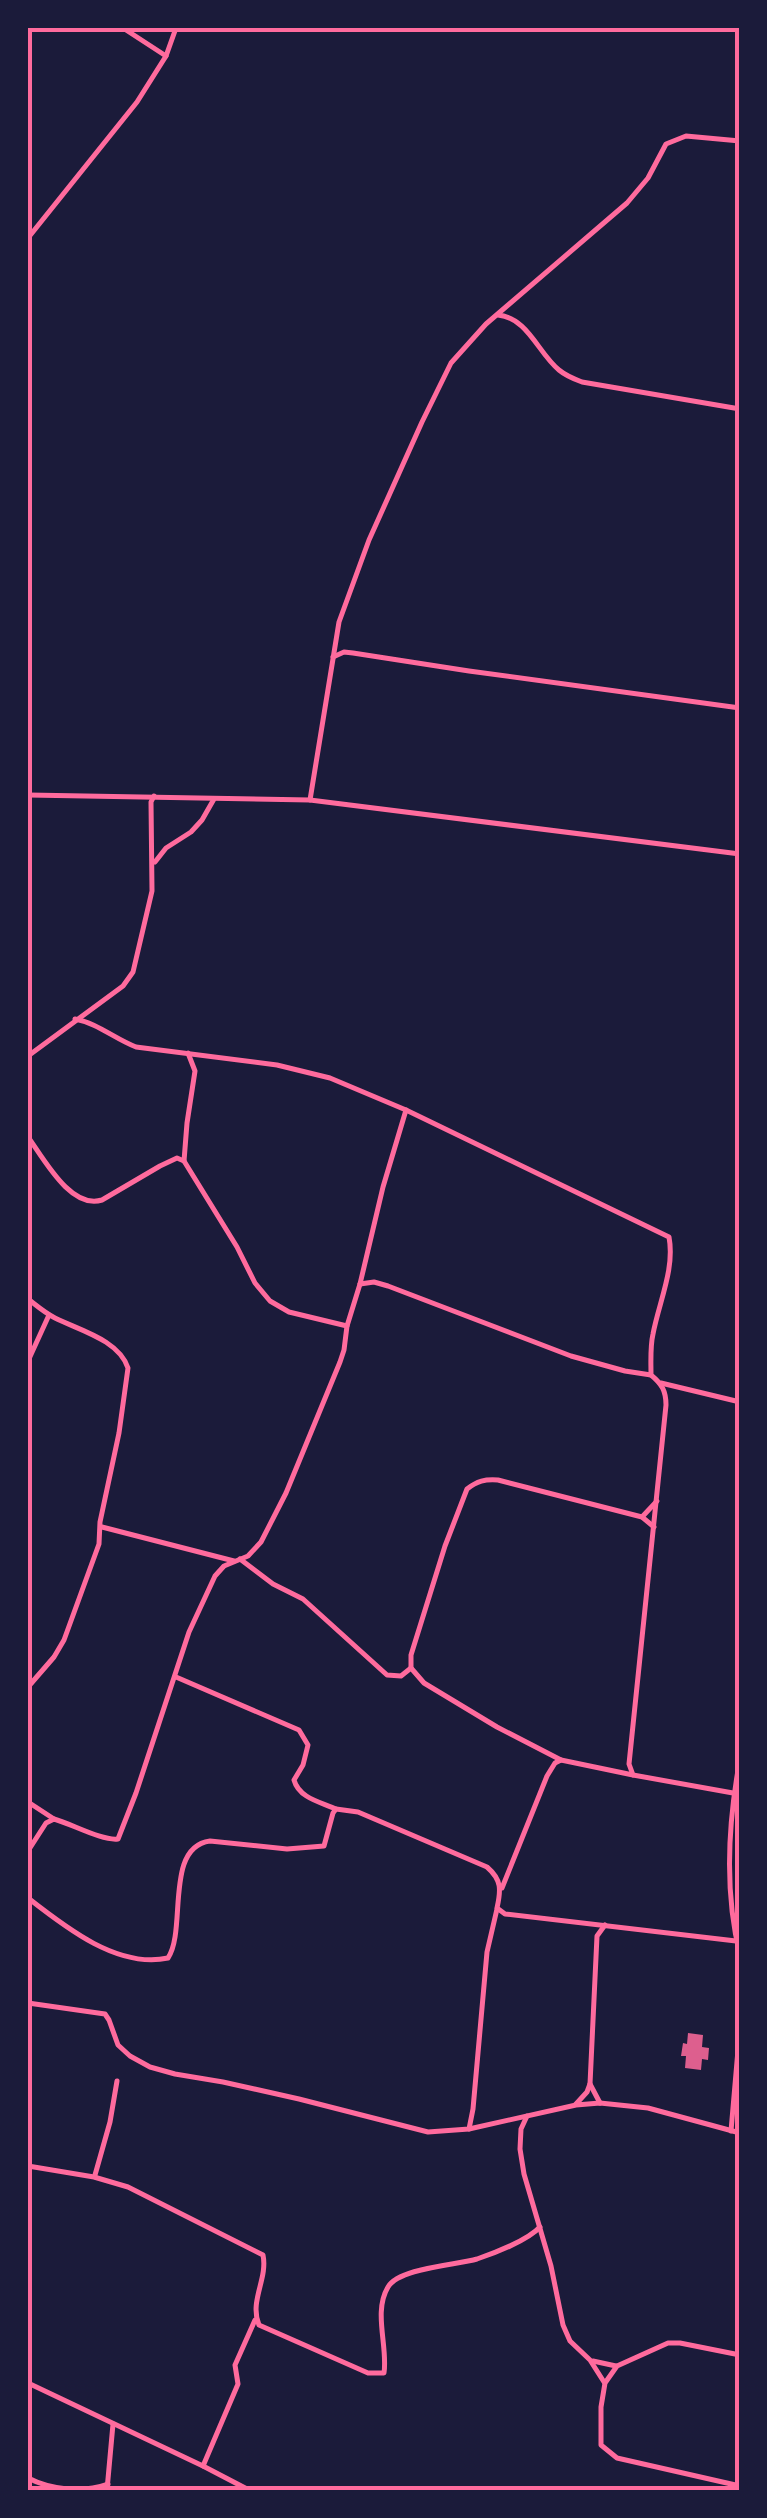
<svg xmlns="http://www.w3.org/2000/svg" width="767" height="2518" font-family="Bitter,serif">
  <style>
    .building { fill: #dd5f8e }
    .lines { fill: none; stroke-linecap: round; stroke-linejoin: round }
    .minor { stroke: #ff6b9d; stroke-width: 5 }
    .neatline { fill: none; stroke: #ff6b9d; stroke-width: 4 }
  </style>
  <rect width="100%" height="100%" fill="#1b1b3a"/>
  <!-- building -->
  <path class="building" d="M688 2033 703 2035 702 2047 709 2048 708 2060 702 2059 701 2070 685 2068 686 2056H681L683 2043 687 2044Z"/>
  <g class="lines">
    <!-- minor -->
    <g class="minor">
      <path d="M123 28 166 56"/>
      <path d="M28 238 137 102 166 56 176 28"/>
      <path d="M498 315C528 318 538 353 559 370 566 376 574 379 582 382L740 409"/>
      <path d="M333 657 344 652 353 653 469 671 740 708"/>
      <path d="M28 795 310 800 740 854"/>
      <path d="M310 800 339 622 369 540 422 422 451 363 486 324 627 203 648 178 666 144 686 136 740 141"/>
      <path d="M155 862 166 848 191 832 202 820 214 799"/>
      <path d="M75 1019C97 1023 115 1039 136 1047L277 1065 330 1078 406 1110 669 1237C675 1269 659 1302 653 1334 650 1347 651 1361 651 1375 662 1384 666 1391 666 1405L629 1764 633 1775 733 1793"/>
      <path d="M188 1053 195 1071 187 1123 184 1161 237 1247 255 1283 270 1301 289 1312 347 1326"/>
      <path d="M28 1056 123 986 133 972 152 891 151 802 154 796"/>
      <path d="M28 1137C44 1159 71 1210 102 1200L160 1166 177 1158 184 1161"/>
      <path d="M360 1284 374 1282 388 1286 571 1356 625 1371 651 1375"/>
      <path d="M28 1299C37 1306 45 1313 55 1318 79 1330 119 1340 128 1368L119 1433 100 1522 99 1544 64 1640 54 1657 28 1687"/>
      <path d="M28 1361 49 1315"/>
      <path d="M661 1383 740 1402"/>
      <path d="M642 1517 657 1501"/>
      <path d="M102 1527 234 1561"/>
      <path d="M240 1559 273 1584 303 1599 387 1675 401 1676 411 1668"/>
      <path d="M176 1677 299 1730 308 1745 303 1765 294 1780C299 1798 320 1802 336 1809"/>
      <path d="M740 1759C728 1823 724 1891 740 1955"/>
      <path d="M561 1760 497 1727 424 1683 411 1668V1655L445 1546 467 1489C477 1481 485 1479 498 1480L642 1517 654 1527"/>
      <path d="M28 1802 54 1819"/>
      <path d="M28 1851 46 1823 54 1819C72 1824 102 1841 118 1839L136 1793 189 1632 215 1576 224 1566 248 1556 261 1542 286 1493 340 1362 344 1350 347 1326 360 1284 383 1187 406 1110"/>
      <path d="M502 1888 547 1776 555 1763 561 1760 633 1775"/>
      <path d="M28 1898C65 1927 118 1969 168 1958 187 1930 164 1847 210 1841L287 1849 324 1846 333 1813 336 1809 358 1812 487 1867C502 1880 501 1890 497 1908L505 1914 736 1941"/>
      <path d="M28 2003 105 2014 109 2020 118 2045 130 2056 150 2067 175 2074 223 2082 299 2099 428 2132 469 2129 576 2105 600 2103 648 2108 740 2133"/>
      <path d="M590 2084 600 2103"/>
      <path d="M576 2104 587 2092 590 2084 597 1936 605 1925"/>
      <path d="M527 2116 521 2129 520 2149 524 2174 551 2266 563 2325 570 2341 590 2360 604 2382"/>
      <path d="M469 2129 473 2109 487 1952 497 1909"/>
      <path d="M731 2131 740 2027"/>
      <path d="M28 2166 94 2177 128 2187 263 2255C268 2279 249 2301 259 2325L368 2373H384C388 2346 373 2312 388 2287 399 2268 456 2265 477 2259 495 2253 528 2240 540 2227"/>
      <path d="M95 2175 110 2122 117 2081"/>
      <path d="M740 2355 680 2343H668L617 2366 605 2383 601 2407V2445L617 2458 740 2486"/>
      <path d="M593 2361 616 2366"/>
      <path d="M28 2383 203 2466 249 2490"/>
      <path d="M203 2466 238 2384 235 2365 255 2320"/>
      <path d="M28 2478C51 2490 83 2493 108 2484"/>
      <path d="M107 2490 113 2424"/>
    </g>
  </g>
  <!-- border -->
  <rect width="767" height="2518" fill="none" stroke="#1b1b3a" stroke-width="60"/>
  <rect x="30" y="30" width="707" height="2458" class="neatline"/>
</svg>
